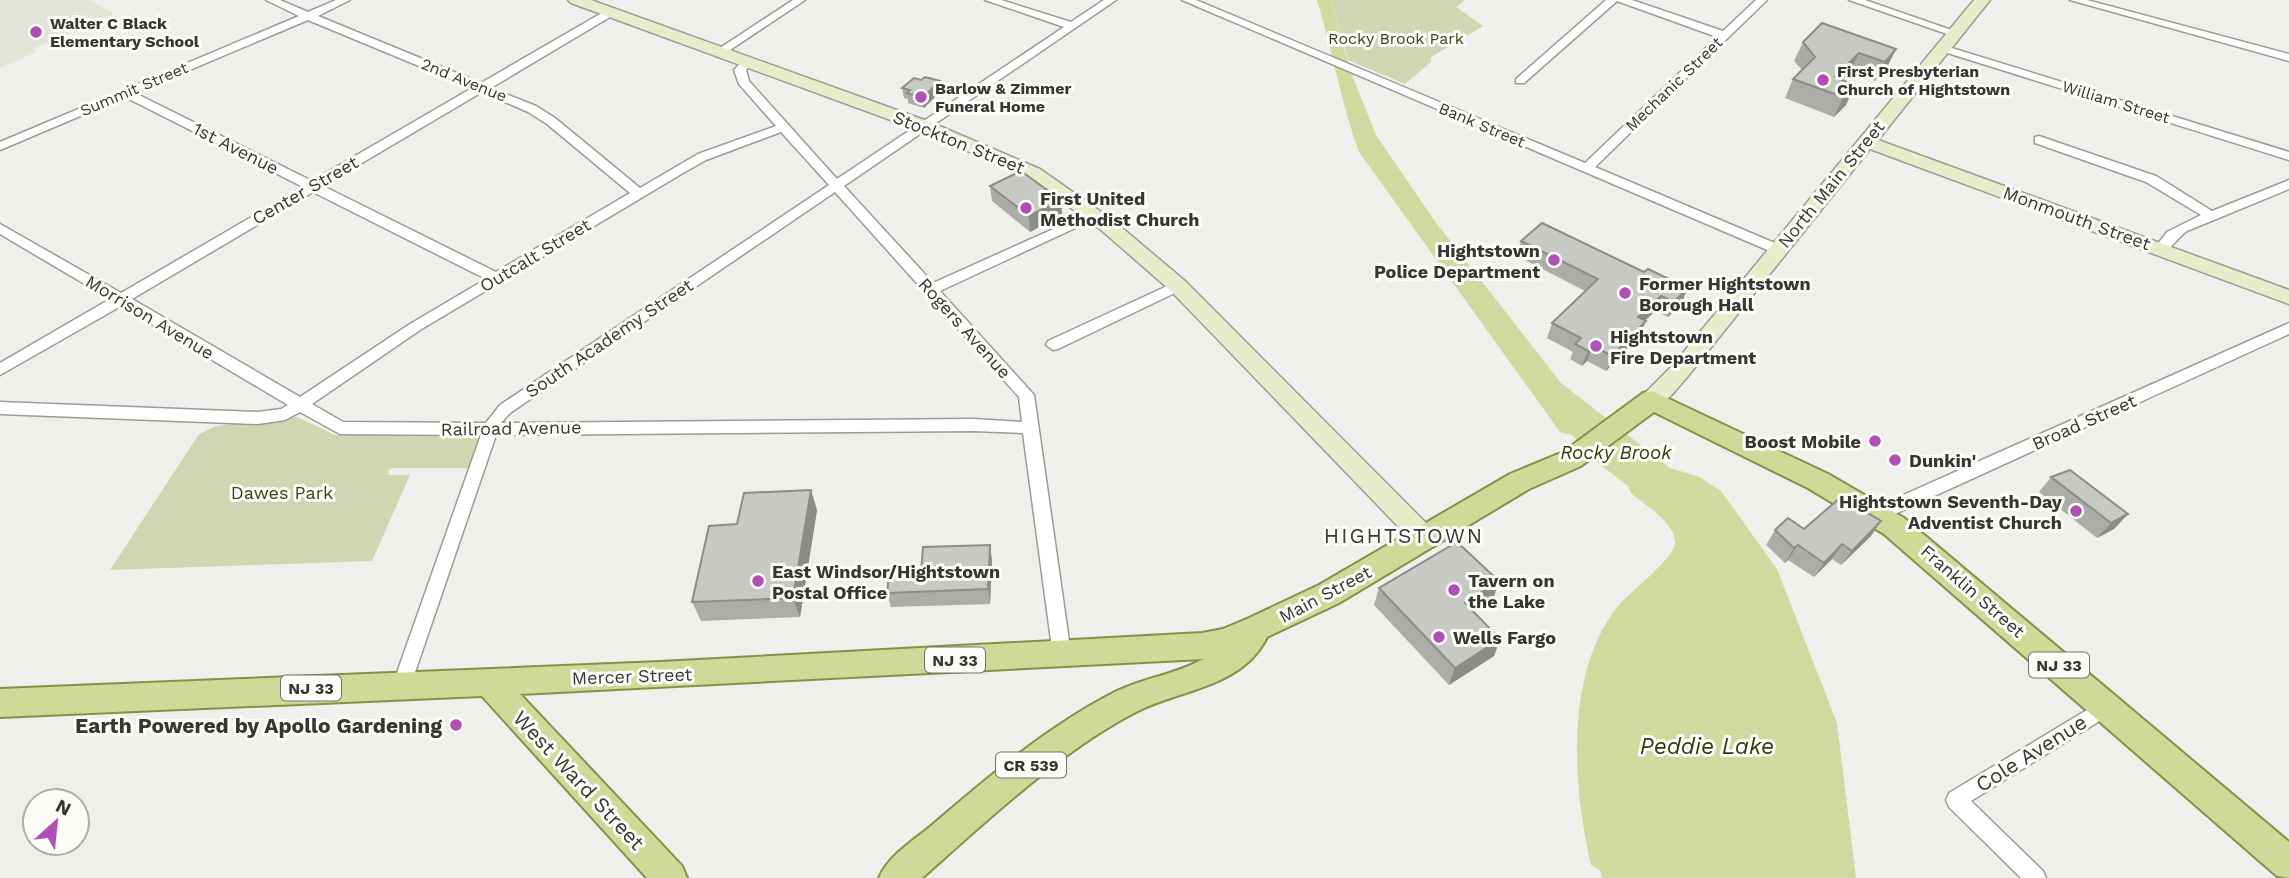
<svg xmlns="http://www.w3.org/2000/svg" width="2289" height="878" font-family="'Work Sans',sans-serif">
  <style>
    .built { fill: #e3e5d9 }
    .green { fill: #d0d6b2 }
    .water { fill: #d0da9e }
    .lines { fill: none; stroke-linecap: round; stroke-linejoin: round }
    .street-casing { stroke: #9b9c97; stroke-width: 3 }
    .secondary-casing { stroke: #9b9c97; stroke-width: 3 }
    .primary-casing { stroke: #879048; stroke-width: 4 }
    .street { fill: #fff; fill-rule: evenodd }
    .secondary { fill: #e8eccb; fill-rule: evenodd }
    .primary { fill: #d1d998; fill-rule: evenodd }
    .wall { fill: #acada9 }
    .shaded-wall { fill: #8c8d89 }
    .building { fill: #c8c9c4; stroke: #8c8d89; stroke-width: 2 }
    .poi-dot { fill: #b14fb7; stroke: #fcfdf8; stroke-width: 2.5 }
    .labels { text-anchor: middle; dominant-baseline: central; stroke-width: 6; stroke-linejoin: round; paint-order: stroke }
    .far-poi-label { font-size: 16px; font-weight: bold; fill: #363735; stroke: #fcfdf8; text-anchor: start }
    .far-park-label { font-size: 16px; fill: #3d4216; stroke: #fcfdf8 }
    .far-street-label { font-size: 16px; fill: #363735; stroke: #fcfdf8 }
    .shield { fill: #fcfdf8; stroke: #717270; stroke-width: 2 }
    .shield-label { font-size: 16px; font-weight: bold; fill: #363735 }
    .street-label { font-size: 18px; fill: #363735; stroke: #fcfdf8 }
    .poi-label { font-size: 18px; font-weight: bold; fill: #363735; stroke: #fcfdf8; text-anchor: start }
    .park-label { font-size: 18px; fill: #3d4216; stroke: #fcfdf8 }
    .water-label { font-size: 19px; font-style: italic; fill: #353a0d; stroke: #fcfdf8 }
    .quarter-label { font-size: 21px; letter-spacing: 2px; fill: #363735; stroke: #fcfdf8 }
    .near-poi-label { font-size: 21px; font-weight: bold; fill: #363735; stroke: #fcfdf8; text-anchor: end }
    .near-street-label { font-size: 21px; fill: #363735; stroke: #fcfdf8 }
    .near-water-label { font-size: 23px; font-style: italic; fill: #353a0d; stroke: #fcfdf8 }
  </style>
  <rect width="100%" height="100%" fill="#eff0eb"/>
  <!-- built -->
  <path class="built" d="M0 0H90L114 14 33 49 37 52 0 68Z"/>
  <!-- green -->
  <g class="green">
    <path d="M1331 0H1465L1456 7 1483 26 1431 57V62L1405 84 1348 60Z"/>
    <path d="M297 417 335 435H481L470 468H393L388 471 389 475H410L372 561 110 570 199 434 216 426Z"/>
  </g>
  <!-- water -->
  <path class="water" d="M1317 0H1331L1350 70 1376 135 1434 220 1561 383 1670 468 1700 477 1721 491 1777 569 1837 723 1856 878H1602L1600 870 1591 865C1573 787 1564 673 1618 606 1629 593 1674 558 1675 544 1676 522 1645 506 1631 493L1628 486 1599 464 1572 435 1560 432 1359 152C1341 102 1332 50 1317 0Z"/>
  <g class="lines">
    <!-- street casing -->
    <g class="street-casing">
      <g id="street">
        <path d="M266 0H280L308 12 336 0H350L318 16 481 83 607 10H615V14L491 88 536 106 555 118 640 188 698 154 776 126 739 84 734 70 743 60 753 62 746 70 749 81 837 179 1064 27 985 0H1001L1071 22 1104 0H1116L844 186 933 283 1089 213 1094 212 1101 216 940 291 1034 395 1071 655 1068 661 1062 663 1056 661 1053 655 1023 433 974 431 496 435 411 684 409 690 402 692 395 690 393 684 481 435 340 434 300 412 285 420 258 424 0 414V402L258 412 281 409 288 405 121 306 0 375V363L110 299 0 234V224L121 293 303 187 125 97 0 150V142L299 16ZM308 20 472 88 312 181 135 93ZM482 92 528 112 547 124 630 193 496 272 323 186ZM781 132 829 185 500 405 486 423 343 422 312 404 420 330 683 173 706 160ZM313 192 486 279 410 324 300 397 132 299ZM835 192 1019 397 1022 422 974 419 501 423 510 413Z"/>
        <path d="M793 0H805L724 54 714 52Z"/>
        <path d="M1182 0H1196L1585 163 1717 37 1617 1 1524 83H1516V79L1606 0H1632L1723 31 1756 0H1767L1595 167 1782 246 1784 249 1777 253 1772 252Z"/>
        <path d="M1849 0H1865L1960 33 1950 35Z"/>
        <path d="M2070 0H2087L2289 54V61Z"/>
        <path d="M1942 45 2289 152V160L1938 50 1936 48Z"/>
        <path d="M2039 136 2156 176 2212 211 2289 180V189L2187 231C2178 237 2170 251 2161 253L2154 249 2167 232 2201 215 2146 182 2035 143V137Z"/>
        <path d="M1178 281 1185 286 1183 289 1058 349 1053 350 1046 345 1048 341Z"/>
        <path d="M2289 323V334L1884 519H1872L1870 514 1872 509Z"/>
        <path d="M2107 698 2114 700 2116 706 2114 712 1971 801 2043 871 2046 878H2021L1949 807 1946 800 1949 793Z"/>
      </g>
    </g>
    <!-- secondary casing -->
    <g class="secondary-casing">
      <g id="secondary">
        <path d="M568 0H591L930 122 1040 169 1114 221 1185 281 1435 532 1438 539 1435 546 1426 549 1417 546 1171 291 1100 229 1028 177 918 130 571 3Z"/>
        <path d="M1974 0H1990L1878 140 2289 290V304L1870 149 1688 376C1676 389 1663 411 1644 406L1641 400 1644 394 1672 366Z"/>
      </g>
    </g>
    <!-- primary casing -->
    <g class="primary-casing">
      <path id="primary" d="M1652 391 1828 474 1904 518 2289 842V878L2277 876 1884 534 1808 488 1654 412 1581 466 1529 489 1339 603 1267 637C1242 688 1180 689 1136 712 1063 749 984 823 922 878H879C888 856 913 841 931 826 987 778 1047 727 1113 693 1142 678 1175 675 1203 659L520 694 682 866 687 878H647L482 696 0 717V689L660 662 1202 633 1223 629 1249 618 1319 585 1510 474 1563 452 1643 393Z"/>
    </g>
    <!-- street -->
    <use href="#street" class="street"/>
    <!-- secondary -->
    <use href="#secondary" class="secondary"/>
    <!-- primary -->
    <use href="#primary" class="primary"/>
  </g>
  <!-- wall -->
  <g class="wall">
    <path d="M1803 42 1896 49 1886 69 1875 81 1850 72 1842 80 1846 105 1834 117 1785 98 1793 79 1802 70 1794 61Z"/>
    <path d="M921 80 940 81 941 91 924 108 908 103V99L904 98 902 88Z"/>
    <path d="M990 186 1061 200 1062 215 1030 232 992 201Z"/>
    <path d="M1521 241 1681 304 1668 317 1655 311 1645 321 1639 336 1606 371 1587 361 1582 366 1570 359 1573 352 1547 338 1552 323 1585 291 1517 256Z"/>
    <path d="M2051 477 2128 514 2114 529 2097 538 2039 492Z"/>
    <path d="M817 510 800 617 701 621 692 602 737 524Z"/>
    <path d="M1804 529 1871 536 1841 565 1832 559 1814 577 1788 560 1785 563 1766 545 1775 530Z"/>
    <path d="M992 560 990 604 891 607 887 593 921 573Z"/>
    <path d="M1499 581 1493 599 1473 611 1500 639 1494 656 1449 685 1374 605 1379 588Z"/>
  </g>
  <!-- shaded-wall -->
  <g class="shaded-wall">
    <path d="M1896 49 1886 69 1875 81 1885 62Z"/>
    <path d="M1859 53 1850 72 1830 93 1835 77Z"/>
    <path d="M940 81 941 91 924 108 922 98Z"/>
    <path d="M1855 85 1846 105 1834 117 1843 97Z"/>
    <path d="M1061 200 1062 215 1030 232 1029 216Z"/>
    <path d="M1688 288 1681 304 1668 317 1674 302Z"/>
    <path d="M1661 296 1655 311 1632 333 1638 317Z"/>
    <path d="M1646 321 1639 336 1606 371 1612 356Z"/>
    <path d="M1593 346 1587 361 1582 366 1588 351Z"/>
    <path d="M811 490 817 510 800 617 793 598Z"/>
    <path d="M2128 514 2114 529 2097 538 2111 523Z"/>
    <path d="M1881 521 1871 536 1841 565 1852 551Z"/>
    <path d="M1842 544 1832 559 1814 577 1824 563Z"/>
    <path d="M990 545 992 560 990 604 988 589Z"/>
    <path d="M1798 545 1788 560 1785 563 1794 548Z"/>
    <path d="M1499 581 1493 599 1459 621 1465 603Z"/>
    <path d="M1500 639 1494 656 1449 685 1455 668Z"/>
  </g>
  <!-- building -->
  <g class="building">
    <path d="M1822 23 1896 49 1885 62 1859 53 1835 77 1855 85 1843 97 1793 79 1815 57 1803 42Z"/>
    <path d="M925 77 940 81 922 98 907 93 910 90 902 88 914 78 921 80Z"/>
    <path d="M1021 171 1061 200 1029 216 990 186Z"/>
    <path d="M1542 223 1644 272 1648 269 1688 288 1674 302 1661 296 1638 317 1646 321 1612 356 1593 346 1588 351 1575 344 1581 338 1552 323 1598 279 1521 241Z"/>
    <path d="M2070 470 2128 514 2111 523 2051 477Z"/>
    <path d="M811 490 793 598 692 602 709 526 737 524 744 493Z"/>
    <path d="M1841 497 1881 521 1852 551 1842 544 1824 563 1798 545 1794 548 1775 530 1788 518 1804 529Z"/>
    <path d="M1457 542 1499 581 1465 603 1500 639 1455 668 1379 588Z"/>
    <path d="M990 545 988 589 887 593 889 574 921 573 923 547Z"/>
  </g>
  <!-- markers -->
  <g class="poi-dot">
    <circle cx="36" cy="32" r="7"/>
    <circle cx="1823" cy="80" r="7"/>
    <circle cx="921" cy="97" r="7"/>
    <circle cx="1026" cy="208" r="7"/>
    <circle cx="1554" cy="260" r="7"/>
    <circle cx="1625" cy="293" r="7"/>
    <circle cx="1596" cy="346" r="7"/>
    <circle cx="1875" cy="441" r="7"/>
    <circle cx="1895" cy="460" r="7"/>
    <circle cx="2076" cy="511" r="7"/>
    <circle cx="758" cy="581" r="7"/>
    <circle cx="1454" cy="590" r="7"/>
    <circle cx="1439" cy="637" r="7"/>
    <circle cx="456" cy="725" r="7"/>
  </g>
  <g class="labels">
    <!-- far-poi labels -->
    <g class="far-poi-label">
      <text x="50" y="23">Walter C Black<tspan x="50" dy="18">Elementary School</tspan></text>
      <text x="1837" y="71">First Presbyterian<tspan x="1837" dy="18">Church of Hightstown</tspan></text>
      <text x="935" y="88">Barlow &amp; Zimmer<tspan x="935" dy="18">Funeral Home</tspan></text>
    </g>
    <!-- far-park labels -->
    <g class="far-park-label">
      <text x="1396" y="38">Rocky Brook Park</text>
    </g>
    <!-- far-street labels -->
    <g class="far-street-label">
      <text transform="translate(464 80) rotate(22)">2nd Avenue</text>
      <text transform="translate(1674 84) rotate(-44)">Mechanic Street</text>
      <text transform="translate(134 89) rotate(-23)">Summit Street</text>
      <text transform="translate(2116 102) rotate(17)">William Street</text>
      <text transform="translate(1482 125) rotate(23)">Bank Street</text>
    </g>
    <!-- shield labels -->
    <g class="shield">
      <rect x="925" y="647.5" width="60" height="25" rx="5"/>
      <rect x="2029" y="652.5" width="60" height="25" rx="5"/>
      <rect x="281" y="675.5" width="60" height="25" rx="5"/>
      <rect x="996" y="752.5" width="70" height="25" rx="5"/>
    </g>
    <g class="shield-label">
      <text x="955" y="660">NJ 33</text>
      <text x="2059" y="665">NJ 33</text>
      <text x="311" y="688">NJ 33</text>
      <text x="1031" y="765">CR 539</text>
    </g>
    <!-- street labels -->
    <g class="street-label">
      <text transform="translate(959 142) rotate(22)">Stockton Street</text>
      <text transform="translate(236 148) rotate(27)">1st Avenue</text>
      <text transform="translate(1831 184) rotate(-51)">North Main Street</text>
      <text transform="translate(305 190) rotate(-30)">Center Street</text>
      <text transform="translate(2077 218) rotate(20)">Monmouth Street</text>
      <text transform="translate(535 255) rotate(-31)">Outcalt Street</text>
      <text transform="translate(150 317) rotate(31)">Morrison Avenue</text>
      <text transform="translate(965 328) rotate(48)">Rogers Avenue</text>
      <text transform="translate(609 338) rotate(-34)">South Academy Street</text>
      <text transform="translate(2084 422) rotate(-24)">Broad Street</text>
      <text transform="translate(511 428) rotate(-1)">Railroad Avenue</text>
      <text transform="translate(1973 591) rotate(41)">Franklin Street</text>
      <text transform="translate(1325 594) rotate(-28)">Main Street</text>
      <text transform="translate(632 676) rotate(-2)">Mercer Street</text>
    </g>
    <!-- poi labels -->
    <g class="poi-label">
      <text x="1040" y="198">First United<tspan x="1040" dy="21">Methodist Church</tspan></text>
      <text x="1540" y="250" text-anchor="end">Hightstown<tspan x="1540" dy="21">Police Department</tspan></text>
      <text x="1639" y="283">Former Hightstown<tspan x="1639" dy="21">Borough Hall</tspan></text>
      <text x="1610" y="336">Hightstown<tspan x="1610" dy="21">Fire Department</tspan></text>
      <text x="1861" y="441" text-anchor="end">Boost Mobile</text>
      <text x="1909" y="460">Dunkin'</text>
      <text x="2062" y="501" text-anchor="end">Hightstown Seventh-Day<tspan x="2062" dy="21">Adventist Church</tspan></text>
      <text x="772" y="571">East Windsor/Hightstown<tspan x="772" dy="21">Postal Office</tspan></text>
      <text x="1468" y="580">Tavern on<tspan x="1468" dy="21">the Lake</tspan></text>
      <text x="1453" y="637">Wells Fargo</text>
    </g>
    <!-- park labels -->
    <g class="park-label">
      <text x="282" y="492">Dawes Park</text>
    </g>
    <!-- water labels -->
    <g class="water-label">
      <text x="1616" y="452">Rocky Brook</text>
    </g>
    <!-- quarter labels -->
    <g class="quarter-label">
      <text x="1404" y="535">HIGHTSTOWN</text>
    </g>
    <!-- near-poi labels -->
    <g class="near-poi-label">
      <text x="442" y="725">Earth Powered by Apollo Gardening</text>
    </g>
    <!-- near-street labels -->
    <g class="near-street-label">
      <text transform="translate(2031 753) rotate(-32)">Cole Avenue</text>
      <text transform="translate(579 780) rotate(47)">West Ward Street</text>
    </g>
    <!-- near-water labels -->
    <g class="near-water-label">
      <text x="1707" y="746">Peddie Lake</text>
    </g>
  </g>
  <!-- north arrow -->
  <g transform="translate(56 822) rotate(27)"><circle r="33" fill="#fcfdf8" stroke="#adaeaa" stroke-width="2"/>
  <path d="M0-5L12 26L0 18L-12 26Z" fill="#b14fb7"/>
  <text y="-10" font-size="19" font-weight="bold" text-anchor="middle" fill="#363735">N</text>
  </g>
</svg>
